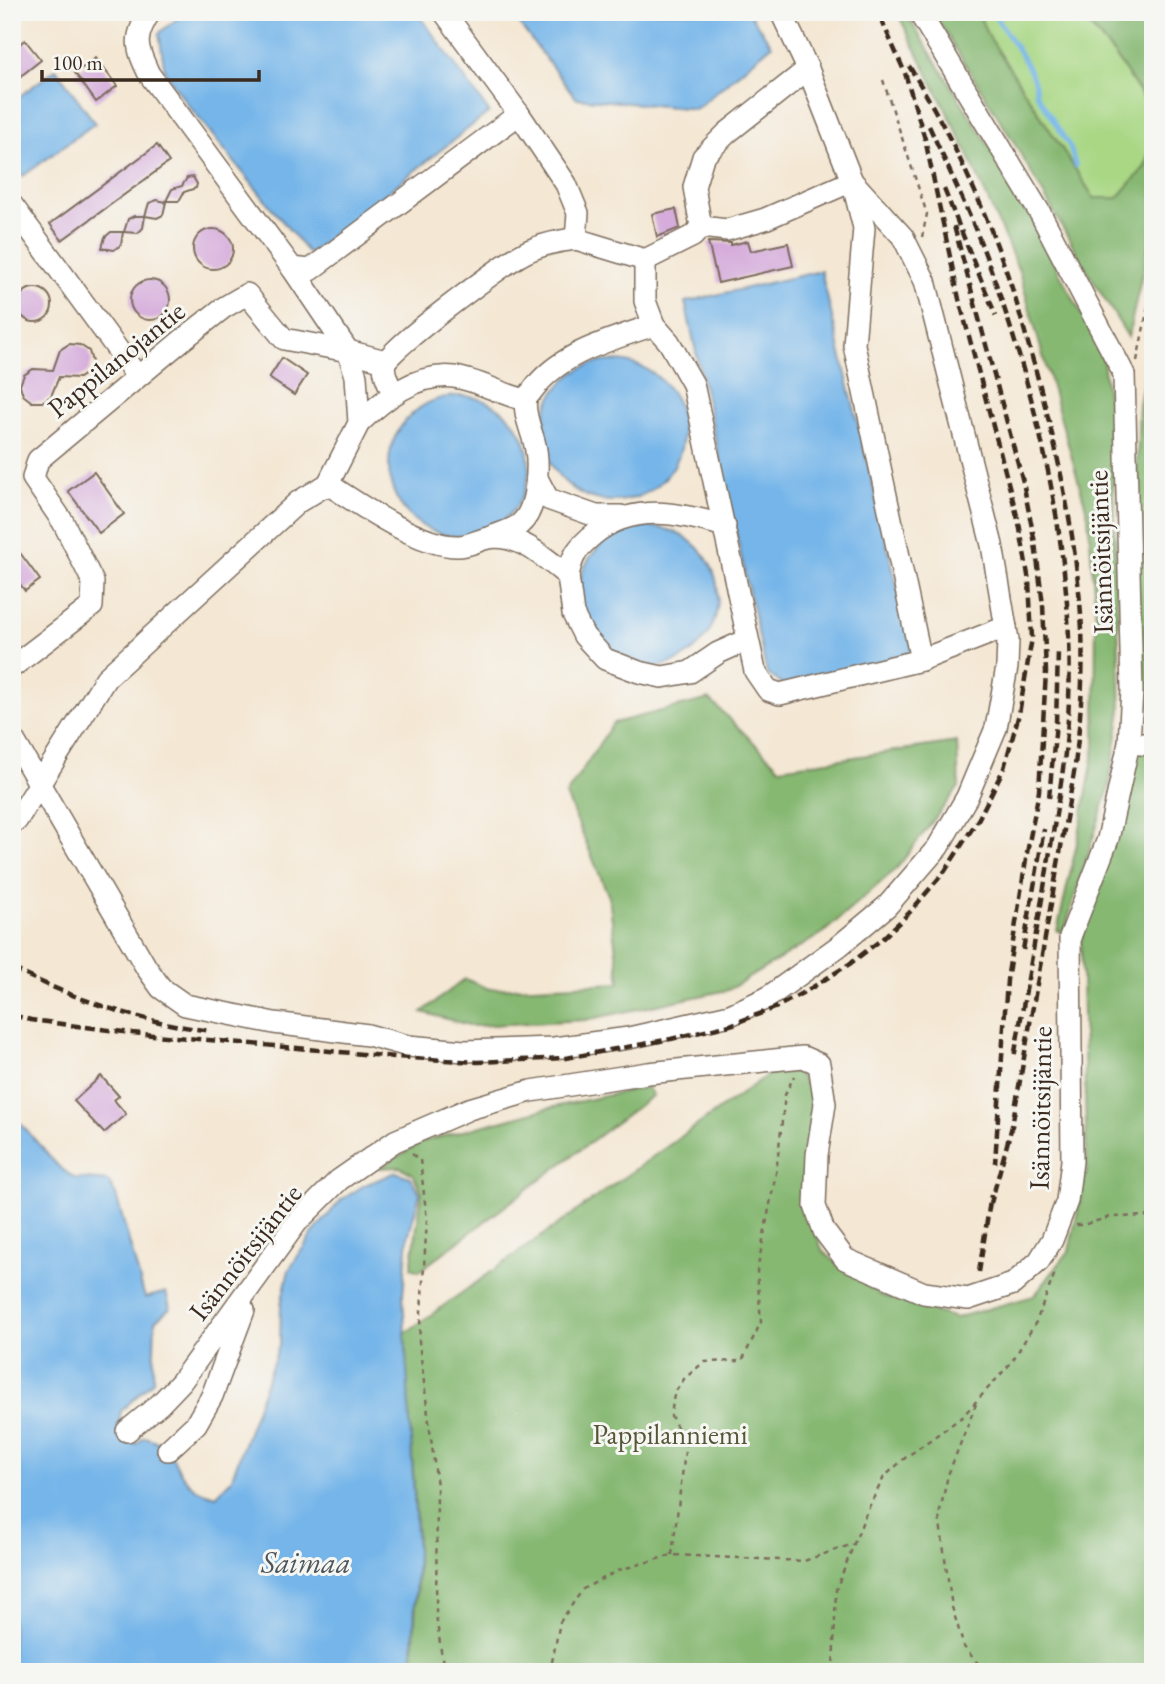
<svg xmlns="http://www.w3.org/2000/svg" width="1165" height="1684" font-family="'EB Garamond',serif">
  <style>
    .green { fill: #a9d784; stroke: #728051; stroke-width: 2 }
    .forest { fill: #86b872; stroke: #607148; stroke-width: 2 }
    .water { fill: #75b5e9; stroke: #587084; stroke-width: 2 }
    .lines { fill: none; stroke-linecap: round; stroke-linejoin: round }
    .stream { stroke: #75b5e9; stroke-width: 4.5 }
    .building { fill: #d5acdb }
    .minor-casing { stroke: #7c6c5d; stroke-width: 24 }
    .path { stroke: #7c6c5d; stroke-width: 2.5; stroke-dasharray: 5 5; stroke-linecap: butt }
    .minor { stroke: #fff; stroke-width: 21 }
    .rail { stroke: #3b2a1e; stroke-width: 4.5; stroke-dasharray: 10 5; stroke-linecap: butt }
    .labels { text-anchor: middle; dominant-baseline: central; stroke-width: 6; stroke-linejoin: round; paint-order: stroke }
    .street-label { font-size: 28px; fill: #3b2a1e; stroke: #f6f6f2 }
    .park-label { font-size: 28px; fill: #565538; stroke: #f6f6f2 }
    .water-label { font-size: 30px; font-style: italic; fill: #4c545b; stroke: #f6f6f2 }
  </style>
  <rect width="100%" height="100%" fill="#f6f6f2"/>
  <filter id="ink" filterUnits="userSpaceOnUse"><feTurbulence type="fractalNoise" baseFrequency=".0143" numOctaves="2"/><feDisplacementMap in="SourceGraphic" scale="14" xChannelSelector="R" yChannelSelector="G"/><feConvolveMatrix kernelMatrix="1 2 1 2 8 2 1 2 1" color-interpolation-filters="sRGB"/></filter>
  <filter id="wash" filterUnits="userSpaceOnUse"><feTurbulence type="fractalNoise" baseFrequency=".00686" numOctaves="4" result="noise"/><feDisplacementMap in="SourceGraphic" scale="28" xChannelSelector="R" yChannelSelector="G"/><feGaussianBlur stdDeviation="1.57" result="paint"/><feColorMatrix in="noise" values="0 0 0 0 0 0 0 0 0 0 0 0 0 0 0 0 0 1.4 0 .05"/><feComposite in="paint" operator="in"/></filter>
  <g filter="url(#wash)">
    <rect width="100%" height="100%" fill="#f4e7d3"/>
    <!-- green -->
    <path class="green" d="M978 12H1077L1114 54 1150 108 1152 138 1145 167 1118 198H1094L986 32Z"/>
    <!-- forest -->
    <g class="forest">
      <path d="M897 12H905L1036 221 1059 272 1102 351 1111 427 1121 710 1109 787 1064 932 1057 931 1079 834 1095 747 1096 615 1088 515 1019 271 967 152Z"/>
      <path d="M933 12H978L986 32 1094 198H1118L1145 167 1152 138 1150 108 1114 54 1078 12H1153V226L1128 337 1088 272 1013 141Z"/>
      <path d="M1153 333V564L1150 572 1153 701 1138 718 1135 536 1139 405Z"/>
      <path d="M709 699 780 768 957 742 959 787 897 868 823 933 728 990 586 1020 472 1026 422 1012 465 979 489 989 620 983 609 897 566 795 613 723Z"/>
      <path d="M1137 751 1153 752V1672H412C414 1631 418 1589 417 1548 415 1476 407 1405 404 1334L769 1074 797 1072 814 1099 801 1194 823 1252 880 1295 955 1318 1034 1296 1069 1251 1087 1169 1081 940 1129 786Z"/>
      <path d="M647 1087 653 1095 419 1271 411 1268 422 1192 413 1174 400 1167 379 1168 422 1142 549 1108Z"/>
    </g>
    <!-- water -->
    <g class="water">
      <path d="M186 12H417L489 112 309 254 188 105 165 72 159 33Z"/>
      <path d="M510 12H748L772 45 696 109 576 98Z"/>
      <path d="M56 69 95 123 23 176 12 162V102Z"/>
      <path d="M821 271 914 656 786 686 767 674 685 302Z"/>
      <circle cx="613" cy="431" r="70"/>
      <circle cx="459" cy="466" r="70"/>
      <circle cx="648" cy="597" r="70"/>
      <path d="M12 1114 58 1166 74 1178 108 1181 116 1195 145 1298 166 1292 170 1308 155 1321 153 1381 121 1411 119 1420 136 1444 144 1437C177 1444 172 1472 195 1488 201 1492 210 1494 216 1496L231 1480 280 1343 281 1304 289 1270 313 1233 341 1200 365 1185 396 1172 410 1177 420 1193 408 1237 403 1295 417 1551 412 1672H12Z"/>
    </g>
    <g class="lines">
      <!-- stream -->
      <path class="stream" d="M992 12C1005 32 1037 72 1036 93L1070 147 1076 166"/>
    </g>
    <g id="blocks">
      <!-- building -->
      <g class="building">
        <path d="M25 40 41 60 12 83V50Z"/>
        <path d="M96 58 117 86 96 102 75 73Z"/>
        <path d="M157 145 169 162 62 240 50 224Z"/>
        <path d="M193 177 197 184 196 188 184 192 179 201H166L172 189 182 186 187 178Z"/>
        <path d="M157 200 166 202 163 215 157 218 145 216 143 228 138 233 124 232 128 219 134 216H145L149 203Z"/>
        <path d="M676 209 680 228 657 237 652 214Z"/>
        <circle cx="213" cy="249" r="20"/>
        <path d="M111 232H123L121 245 114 250 102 248 105 237Z"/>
        <path d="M748 241 751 251 788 243 793 266 718 283 708 242 731 243V245Z"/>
        <circle cx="150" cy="300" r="20"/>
        <circle cx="35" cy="305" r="17"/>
        <path d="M69 344 80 345 89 351 92 362 88 372 79 378 59 377 51 396 42 402H32L23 395 20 385 24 375 33 369 53 370 60 350Z"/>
        <path d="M282 358 307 375 294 395 269 378Z"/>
        <path d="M94 472 124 514 99 533 68 491Z"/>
        <path d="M12 542 40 580 25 591 12 573Z"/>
        <path d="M101 1076 119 1096 114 1100 126 1114 104 1133 74 1101Z"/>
      </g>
    </g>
  </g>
  <g filter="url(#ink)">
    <use href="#blocks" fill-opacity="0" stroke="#7c6c5d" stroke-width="2"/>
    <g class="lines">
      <!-- minor casing -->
      <g class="minor-casing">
        <g id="minor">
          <path d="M150 12C133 38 136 47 149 74L292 268 310 270 519 114 444 12"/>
          <path d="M519 114 566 184 578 213 576 239 645 260V301L654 325 669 342 693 384 755 671 768 690 780 694 921 660 854 345 864 228 852 181 808 69 781 12"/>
          <path d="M12 205 137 376"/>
          <path d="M645 260 693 236 701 227 694 187 703 157 727 133 808 69"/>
          <path d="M292 268 348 351 356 376 359 423 328 484"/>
          <path d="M393 394C390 385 382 373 385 363 390 348 500 267 519 256 537 245 556 241 576 239"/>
          <path d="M359 423C384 399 416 373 454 377 478 380 502 395 526 400"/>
          <path d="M537 478 548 499 596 516H621"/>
          <path d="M491 537C500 533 513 530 520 524 538 509 540 462 534 441 531 430 523 412 526 399 527 396 530 394 532 391 560 352 611 340 654 325"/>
          <path d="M568 576C572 556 577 548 593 535 633 502 680 513 725 526"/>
          <path d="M921 660 1006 627"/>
          <path d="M12 667 92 606 93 582 63 522 33 478 38 460 181 341 223 308 247 294 284 339 348 351 385 361"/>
          <path d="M12 737 146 967 161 988 185 1005 274 1023 368 1035 408 1046 464 1051 554 1048 629 1038 730 1015 767 998 839 946 887 906 938 847 967 797 996 728 1007 667 1008 640 992 545 925 281 903 237 852 181 765 219 727 230 701 227"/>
          <path d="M1129 743 1153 745"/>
          <path d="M12 824 17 820 106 678 298 502 328 484C360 505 419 546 457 546 467 547 478 540 488 538 519 533 545 558 568 576L573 614 584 636 605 659 639 672 662 677 690 672 718 653 747 640"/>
          <path d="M127 1431 160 1404 181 1382 297 1222 339 1180 395 1141 469 1109 531 1091 648 1073 803 1057 819 1064 825 1104 817 1155 815 1206 824 1231 845 1259 924 1293 968 1299 1013 1284 1039 1261 1052 1240 1067 1201 1072 1161 1070 937 1108 839 1129 743 1132 690 1124 374 1040 213 919 12"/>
          <path d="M168 1450 196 1424 212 1396 244 1310"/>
        </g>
      </g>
      <!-- path -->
      <g class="path">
        <path d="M883 80 927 214 922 237"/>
        <path d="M1137 361 1153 282"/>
        <path d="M1153 938 1149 956 1153 965"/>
        <path d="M412 1154 420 1160 427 1220 419 1342 437 1486 436 1615 444 1672"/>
        <path d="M1076 1225H1083L1110 1217 1153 1216"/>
        <path d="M976 1404 948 1475 939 1516 952 1607 964 1647 985 1672"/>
        <path d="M672 1555 686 1444 671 1416 674 1394 684 1379 704 1362 742 1361 761 1322 757 1271 776 1173 785 1095 794 1076"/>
        <path d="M550 1672 560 1622 583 1589 619 1570 672 1555 804 1561 853 1544"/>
        <path d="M833 1672 836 1590 866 1513 884 1477 905 1458 962 1417 1011 1363 1036 1322 1056 1270"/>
      </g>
      <!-- minor -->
      <use href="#minor" class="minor"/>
      <!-- rail -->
      <g class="rail">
        <path d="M909 66C951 134 985 208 1010 282 1019 309 1026 337 1034 364 1058 451 1077 540 1082 630 1084 678 1080 726 1074 773L1012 1126 991 1203"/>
        <path d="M929 126C950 172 972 218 990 267 1040 406 1078 569 1068 718 1066 757 1059 795 1053 833 1041 908 1027 983 1014 1058"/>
        <path d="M944 189 996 316"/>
        <path d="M954 226 1023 482 1035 543 1043 605 1046 672 1039 791 1027 853 1007 980 995 1163"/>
        <path d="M1049 798 1056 723 1058 651"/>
        <path d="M1023 950 1044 829"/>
        <path d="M12 968C75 1000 141 1022 211 1031"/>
        <path d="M12 1015 31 1020 132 1033 395 1057 477 1062 566 1058 671 1039 730 1025 775 1008 813 987 851 963 882 939 910 912 945 871 979 818 1004 768 1019 714 1032 638 1029 581 1019 523 959 299 925 139 905 73 878 12"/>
        <path d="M979 1272 991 1195"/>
      </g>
    </g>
  </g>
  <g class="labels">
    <!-- street labels -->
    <g class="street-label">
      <text transform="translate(116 359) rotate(-39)">Pappilanojantie</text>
      <text transform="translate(1100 552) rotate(-92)">Isännöitsijäntie</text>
      <text transform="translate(1040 1108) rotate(-89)">Isännöitsijäntie</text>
      <text transform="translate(245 1252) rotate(-52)">Isännöitsijäntie</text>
    </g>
    <!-- park labels -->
    <g class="park-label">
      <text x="670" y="1434">Pappilanniemi</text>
    </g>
    <!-- water labels -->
    <g class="water-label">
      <text x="306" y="1562">Saimaa</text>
    </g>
  </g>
  <!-- margin -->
  <rect width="1165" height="1684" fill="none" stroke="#f6f6f2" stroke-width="42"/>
  <!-- scale -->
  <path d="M42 70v10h217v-10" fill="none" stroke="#3b2a1e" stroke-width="3.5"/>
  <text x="52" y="70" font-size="21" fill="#3b2a1e" stroke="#f6f6f2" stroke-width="5" paint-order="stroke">100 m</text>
</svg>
